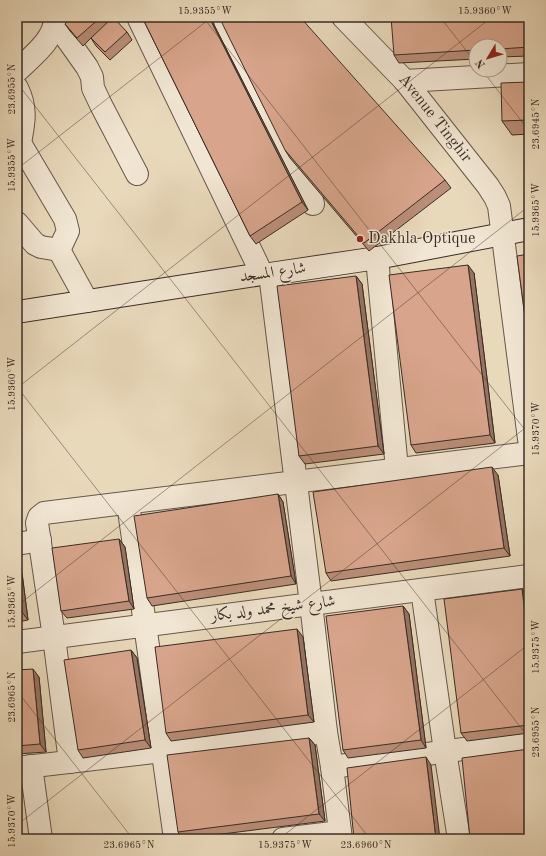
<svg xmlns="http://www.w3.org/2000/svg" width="546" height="856" font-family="'Old Standard TT',Amiri,serif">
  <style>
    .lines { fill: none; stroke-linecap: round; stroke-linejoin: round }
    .street-casing { stroke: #66584b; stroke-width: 24 }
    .secondary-casing { stroke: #3a2d26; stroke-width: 24 }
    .street { stroke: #f1e6d3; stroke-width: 22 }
    .secondary { stroke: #f1e6d3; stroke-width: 22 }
    .wall { fill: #ba8e78; stroke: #3a2d26 }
    .shaded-wall { fill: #977462; stroke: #3a2d26 }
    .building { fill: #d8a58c; stroke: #3a2d26 }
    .ticks { fill: none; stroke: #3a2d26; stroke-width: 1; stroke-opacity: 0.45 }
    .poi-dot { fill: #8f2418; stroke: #f1e6d3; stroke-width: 1.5 }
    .labels { text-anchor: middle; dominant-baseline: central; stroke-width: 3; stroke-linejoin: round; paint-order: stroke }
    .street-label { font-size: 16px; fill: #3a2d26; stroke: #f1e6d3 }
    .poi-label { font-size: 16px; fill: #3a2d26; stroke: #f1e6d3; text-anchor: start }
    .neatline { fill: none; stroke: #3a2d26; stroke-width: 1.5 }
    .ticks-label { font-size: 10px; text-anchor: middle; fill: #3a2d26 }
  </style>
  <rect width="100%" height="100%" fill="#e9d9bb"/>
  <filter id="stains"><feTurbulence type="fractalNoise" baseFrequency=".005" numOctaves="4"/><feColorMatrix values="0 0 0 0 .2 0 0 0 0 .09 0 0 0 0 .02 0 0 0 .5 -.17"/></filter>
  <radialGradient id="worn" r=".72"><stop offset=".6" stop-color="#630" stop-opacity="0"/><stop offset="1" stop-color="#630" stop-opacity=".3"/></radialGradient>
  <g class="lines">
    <!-- street casing -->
    <g class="street-casing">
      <g id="street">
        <path d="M138 17 262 274"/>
        <path d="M225 17C225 41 239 62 250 83 269 120 289 157 310 193L313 204"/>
        <path id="s1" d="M343 17 405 81 488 186 495 197 499 206 529 439"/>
        <path d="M55 22 87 67 92 77 93 88 101 105 137 174"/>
        <path d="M17 71C31 57 56 39 55 17"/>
        <path d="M405 81 529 74"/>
        <path d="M17 88C27 108 24 122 20 143"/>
        <path d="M17 145 20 143 65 219 68 231 59 250"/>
        <path d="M17 223 35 244 41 247 59 250"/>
        <path d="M59 250 87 301"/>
        <path d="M377 258 397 469"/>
        <path d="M270 274 311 604 326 732 332 767 341 839"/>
        <path d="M128 503 175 839"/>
        <path d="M17 544 40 540"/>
        <path d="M422 590 445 751 459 839"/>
        <path d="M17 642 529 576"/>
        <path d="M70 762 54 637 37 523 39 517 44 513 529 453"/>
        <path d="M31 766 41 839"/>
        <path d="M332 767 529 740"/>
        <path d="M17 768 326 732"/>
        <path d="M283 839 340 832"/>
      </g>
    </g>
    <!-- secondary casing -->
    <g class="secondary-casing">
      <path id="secondary" d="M17 312 262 274H270L377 258 529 229"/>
    </g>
    <!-- street -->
    <use href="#street" class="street"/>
    <!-- secondary -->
    <use href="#secondary" class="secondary"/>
  </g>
  <!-- wall -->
  <g class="wall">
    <path d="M72 17H108L110 20 127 32 132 40 110 60 96 46 91 38 83 46 70 31 65 24Z"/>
    <path d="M142 17H210L308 210 256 244 250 236Z"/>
    <path d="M529 17V56L500 57V46H476V59L399 63 394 55Z"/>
    <path d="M529 82V134L512 135 502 121Z"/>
    <path d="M285 150 445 180 451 188 369 251 290 158Z"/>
    <path d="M474 273 495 443 416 453 411 445Z"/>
    <path d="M356 276 362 284 384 454 305 464 299 456Z"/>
    <path d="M498 475 510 556 331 581 326 573Z"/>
    <path d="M278 494 283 502 296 584 152 606 147 598Z"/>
    <path d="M119 539 125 547 134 609 67 618 61 611Z"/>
    <path d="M17 566 22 573 28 620 17 622Z"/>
    <path d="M522 589 527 597 529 612V733L467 741 461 733Z"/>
    <path d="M403 606 409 614 426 748 348 758 343 750Z"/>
    <path d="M303 637 314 722 171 741 166 733Z"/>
    <path d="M131 650 137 658 151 748 83 758 78 750Z"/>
    <path d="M17 670 39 677 46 752 17 754Z"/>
    <path d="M309 738 315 745 325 821 183 839 178 832Z"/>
  </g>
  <!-- shaded-wall -->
  <g class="shaded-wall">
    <path d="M209 17H210L308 210 302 202Z"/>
    <path d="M468 265 474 273 495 443 490 435Z"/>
    <path d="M356 276 362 284 384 454 378 446Z"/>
    <path d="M492 467 498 475 510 556 504 548Z"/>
    <path d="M278 494 283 502 296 584 291 576Z"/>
    <path d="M119 539 125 547 134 609 129 601Z"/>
    <path d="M17 566 22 573 28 620 22 612 17 571Z"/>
    <path d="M522 589 527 597 529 612V647Z"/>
    <path d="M403 606 409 614 426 748 421 740Z"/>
    <path d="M297 629 303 637 314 722 308 715Z"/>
    <path d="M131 650 137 658 151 748 145 740Z"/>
    <path d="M33 669 39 677 46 752 40 744Z"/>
    <path d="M309 738 315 745 325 821 319 814Z"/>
    <path d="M426 757 431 765 440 839H436Z"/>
  </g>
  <!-- building -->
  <g class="building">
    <path d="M72 17H101L77 38 65 24Z"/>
    <path d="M113 17 127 32 105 52 91 38Z"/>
    <path d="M142 17H209L302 202 250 236Z"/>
    <path d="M229 17H300L445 180 364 243 285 150 222 23Z"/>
    <path d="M391 17H529V47L500 49V46H476V50L394 55Z"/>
    <path d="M529 82V120L502 121 501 83Z"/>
    <path d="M529 254V347L517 256Z"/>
    <path d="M468 265 490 435 411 445 389 275Z"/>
    <path d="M356 276 378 446 299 456 277 286Z"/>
    <path d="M492 467 504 548 326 573 313 492Z"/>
    <path d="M278 494 291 576 147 598 134 516Z"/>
    <path d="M119 539 129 601 61 611 52 548Z"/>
    <path d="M17 571 22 612 17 613Z"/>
    <path d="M522 589 529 647V725L461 733 444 599Z"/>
    <path d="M403 606 421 740 343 750 326 616Z"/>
    <path d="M297 629 308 715 166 733 155 647Z"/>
    <path d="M131 650 145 740 78 750 64 660Z"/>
    <path d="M33 669 40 744 17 746V670Z"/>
    <path d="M309 738 319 814 178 832 167 755Z"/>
    <path d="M529 749V839H470L462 758Z"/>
    <path d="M426 757 436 839H354L347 768Z"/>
  </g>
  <!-- ticks -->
  <path class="ticks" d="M203 17 529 435M440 17 476 63M482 70 529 131M17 83 529 738M17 169 212 17M17 387 370 839M17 388 492 17M17 606 529 206M17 691 133 839M17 825 529 425M279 839 529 644"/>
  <!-- markers -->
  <circle class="poi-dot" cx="360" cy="239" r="4"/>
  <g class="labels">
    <!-- street labels -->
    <g class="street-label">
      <text stroke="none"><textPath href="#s1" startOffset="137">Avenue Tinghir</textPath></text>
      <text transform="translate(273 273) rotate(-8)">شارع المسجد</text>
      <text transform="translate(273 609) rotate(-7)">شارع شيخ محمد ولد بكار</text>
    </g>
    <!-- poi labels -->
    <g class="poi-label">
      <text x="368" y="239">Dakhla Optique</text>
    </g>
  </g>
  <!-- margin -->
  <rect width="546" height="856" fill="none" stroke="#e9d9bb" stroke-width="44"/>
  <!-- north arrow -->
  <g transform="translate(488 58) rotate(232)"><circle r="19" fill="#f1e6d3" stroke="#a89c8e"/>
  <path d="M0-3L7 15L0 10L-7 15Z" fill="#8f2418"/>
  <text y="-6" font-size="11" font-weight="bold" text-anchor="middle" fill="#3a2d26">N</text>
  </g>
  <rect x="22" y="22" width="502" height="812" class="neatline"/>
  <g class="ticks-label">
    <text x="205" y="14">15.9355°W</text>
    <text x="485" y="14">15.9360°W</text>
    <text transform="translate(11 89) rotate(-90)" y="4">23.6955°N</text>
    <text transform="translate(535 124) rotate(-90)" y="4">23.6945°N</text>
    <text transform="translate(11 165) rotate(-90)" y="4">15.9355°W</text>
    <text transform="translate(535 210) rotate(-90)" y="4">15.9365°W</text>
    <text transform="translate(11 384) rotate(-90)" y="4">15.9360°W</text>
    <text transform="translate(535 429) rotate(-90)" y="4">15.9370°W</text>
    <text transform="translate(11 602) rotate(-90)" y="4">15.9365°W</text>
    <text transform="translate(535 647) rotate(-90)" y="4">15.9375°W</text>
    <text transform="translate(11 697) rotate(-90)" y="4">23.6965°N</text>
    <text transform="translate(535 732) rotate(-90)" y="4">23.6955°N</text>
    <text transform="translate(11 821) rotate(-90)" y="4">15.9370°W</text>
    <text x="129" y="848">23.6965°N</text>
    <text x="285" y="848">15.9375°W</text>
    <text x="366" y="848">23.6960°N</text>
  </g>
  <rect width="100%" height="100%" filter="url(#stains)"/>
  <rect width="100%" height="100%" fill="url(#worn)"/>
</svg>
